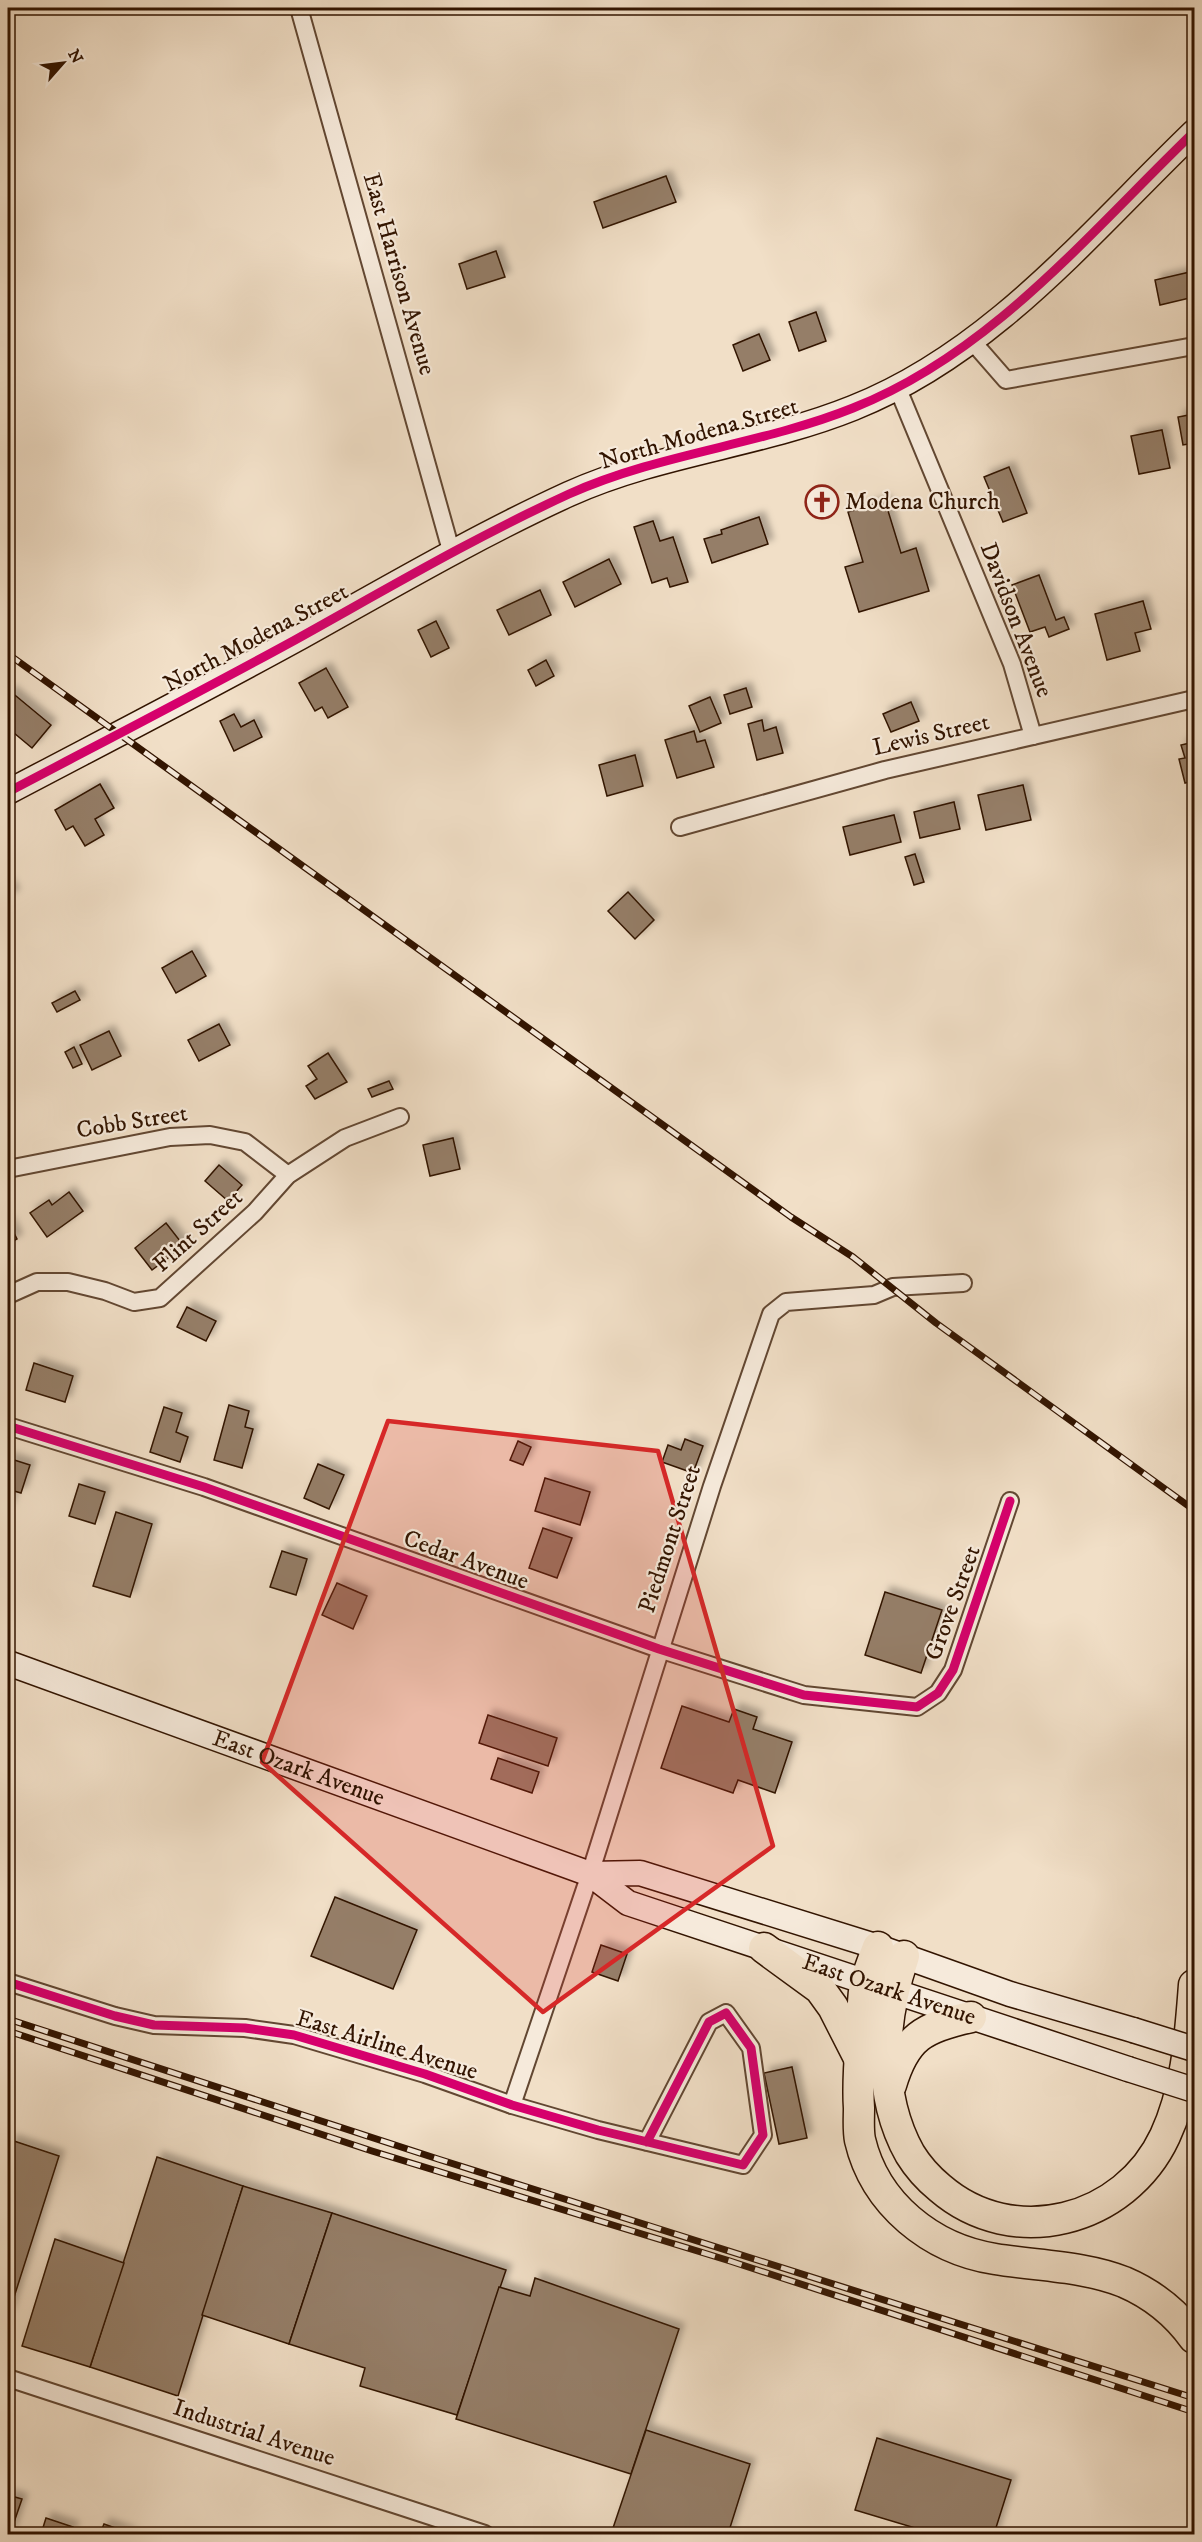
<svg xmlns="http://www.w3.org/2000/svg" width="1202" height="2542" font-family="'IM FELL DW Pica',serif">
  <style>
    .building { fill: #957e67; stroke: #321400; stroke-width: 1.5; filter: url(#shadow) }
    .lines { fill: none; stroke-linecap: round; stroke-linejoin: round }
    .street-casing { stroke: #624732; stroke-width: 20 }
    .secondary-casing { stroke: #321400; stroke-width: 27 }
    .highway-casing { stroke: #321400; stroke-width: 33 }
    .street { stroke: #f6eadb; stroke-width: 16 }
    .secondary { stroke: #f6eadb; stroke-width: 24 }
    .highway { stroke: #f1dfc7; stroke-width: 30 }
    .rail-casing { stroke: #321400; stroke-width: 7 }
    .rail { stroke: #f6eadb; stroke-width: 4.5; stroke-dasharray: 14; stroke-linecap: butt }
    .secondary-bridge-casing { stroke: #321400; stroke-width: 27; stroke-linecap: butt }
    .secondary-bridge { stroke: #f6eadb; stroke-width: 24 }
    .cycleway-casing { stroke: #f6eadb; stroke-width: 13 }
    .cycleway { stroke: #d6006c; stroke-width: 9 }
    .marked { fill: #d62828; fill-opacity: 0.2; stroke: #d62828; stroke-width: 4.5; stroke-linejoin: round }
    .labels { text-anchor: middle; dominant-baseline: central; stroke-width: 4.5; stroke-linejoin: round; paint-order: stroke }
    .street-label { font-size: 24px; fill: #321400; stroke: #f6eadb }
    .poi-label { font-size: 24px; fill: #321400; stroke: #f6eadb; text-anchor: start }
  </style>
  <defs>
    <filter id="shadow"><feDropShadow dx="5.5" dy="-5.5" stdDeviation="3" flood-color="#0004"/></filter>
  </defs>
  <rect width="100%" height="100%" fill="#f1dfc7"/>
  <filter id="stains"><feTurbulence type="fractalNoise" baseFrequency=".00333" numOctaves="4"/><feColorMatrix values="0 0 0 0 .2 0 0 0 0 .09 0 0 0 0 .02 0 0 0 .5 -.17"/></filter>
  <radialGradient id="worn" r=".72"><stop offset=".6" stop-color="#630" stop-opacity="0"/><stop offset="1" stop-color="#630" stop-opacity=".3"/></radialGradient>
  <!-- building -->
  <g class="building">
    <path d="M666 176 676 202 603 228 594 202Z"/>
    <path d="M496 251 505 277 467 289 459 264Z"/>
    <path d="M1194 271V297L1160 305 1155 280Z"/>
    <path d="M816 312 826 341 799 351 789 322Z"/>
    <path d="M759 334 770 360 743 371 733 345Z"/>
    <path d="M1194 414V443L1183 445 1178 417Z"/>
    <path d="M1162 430 1170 468 1139 474 1131 436Z"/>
    <path d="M1009 467 1027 513 1003 522 984 477Z"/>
    <path d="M885 501 901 553 916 548 929 591 859 612 845 567 863 562 848 512Z"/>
    <path d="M759 517 768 544 712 563 704 539 722 534 721 530Z"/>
    <path d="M653 521 660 541 673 537 688 582 670 587 667 578 652 583 634 527Z"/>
    <path d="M609 559 621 584 575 607 563 582Z"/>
    <path d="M1039 575 1056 620 1064 617 1069 629 1049 637 1045 627 1030 632 1012 585Z"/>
    <path d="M540 590 551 615 509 635 497 610Z"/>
    <path d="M1143 601 1151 629 1135 633 1140 651 1107 660 1095 614Z"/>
    <path d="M436 621 449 648 431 657 418 630Z"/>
    <path d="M546 660 554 676 536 686 528 670Z"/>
    <path d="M326 668 348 707 328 718 322 707 315 711 299 683Z"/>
    <path d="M746 688 752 707 730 714 724 695Z"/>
    <path d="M10 691 51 725 32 748 8 728V695Z"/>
    <path d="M710 697 721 723 700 732 689 706Z"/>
    <path d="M911 702 919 721 891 732 883 714Z"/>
    <path d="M234 714 241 727 254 720 262 737 234 751 220 721Z"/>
    <path d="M762 720 764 731 776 727 783 753 757 760 748 724Z"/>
    <path d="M694 731 697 742 705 740 714 767 677 778 665 740Z"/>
    <path d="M1194 742V781L1185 783 1179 759 1185 758 1181 745Z"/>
    <path d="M635 755 643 786 607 796 599 765Z"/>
    <path d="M100 784 114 808 95 819 104 835 85 846 73 826 66 830 55 810Z"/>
    <path d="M1023 785 1031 820 986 830 978 795Z"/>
    <path d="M954 802 960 829 920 838 914 812Z"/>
    <path d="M894 815 901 842 850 855 843 827Z"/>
    <path d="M915 854 924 882 914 885 905 857Z"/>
    <path d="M8 884 14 894 8 898Z"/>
    <path d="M628 892 654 920 635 939 608 911Z"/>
    <path d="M192 951 206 976 176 993 162 968Z"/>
    <path d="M75 991 80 1000 57 1012 52 1003Z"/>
    <path d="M219 1024 230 1045 199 1061 188 1040Z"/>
    <path d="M109 1031 121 1056 92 1070 80 1045Z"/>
    <path d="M74 1047 82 1064 73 1068 65 1052Z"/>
    <path d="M328 1053 347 1082 315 1099 306 1086 317 1079 308 1066Z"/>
    <path d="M389 1081 393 1089 372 1097 368 1089Z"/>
    <path d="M453 1138 460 1169 430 1176 423 1145Z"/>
    <path d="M219 1165 242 1185 228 1201 205 1181Z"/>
    <path d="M69 1192 83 1211 47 1237 30 1213 49 1200 52 1205Z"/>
    <path d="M8 1221 17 1239 8 1244Z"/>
    <path d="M166 1223 184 1246 152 1270 135 1248Z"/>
    <path d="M187 1307 216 1321 206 1341 177 1327Z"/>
    <path d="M34 1363 73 1376 65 1402 26 1390Z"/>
    <path d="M229 1405 249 1411 245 1427 253 1429 242 1468 214 1460Z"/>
    <path d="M164 1407 182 1413 176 1432 188 1437 180 1462 150 1452Z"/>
    <path d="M685 1439 703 1446 693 1473 662 1462 668 1445 681 1450Z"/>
    <path d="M518 1441 531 1447 523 1465 510 1460Z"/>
    <path d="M8 1458 30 1465 21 1493 14 1491 8 1510Z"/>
    <path d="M318 1464 344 1475 329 1509 304 1498Z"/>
    <path d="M545 1478 590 1492 580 1525 535 1511Z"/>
    <path d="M79 1484 105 1492 95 1524 69 1516Z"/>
    <path d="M116 1512 152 1524 130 1597 93 1586Z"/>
    <path d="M543 1528 572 1538 557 1578 529 1568Z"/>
    <path d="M282 1551 307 1559 296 1595 270 1587Z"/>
    <path d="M337 1583 367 1596 353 1629 322 1615Z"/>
    <path d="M885 1592 942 1610 921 1673 865 1655Z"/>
    <path d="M682 1706 729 1722 734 1709 757 1717 753 1729 792 1742 775 1793 738 1780 733 1793 661 1768Z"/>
    <path d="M488 1715 557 1738 548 1766 479 1743Z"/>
    <path d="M498 1758 539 1772 532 1793 491 1779Z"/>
    <path d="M335 1897 417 1930 393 1989 311 1956Z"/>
    <path d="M601 1945 627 1954 618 1981 592 1972Z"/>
    <path d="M792 2067 807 2138 779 2144 764 2073Z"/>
    <path d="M11 2140 59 2156 8 2316V2151Z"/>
    <path d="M157 2157 243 2186 178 2396 90 2367Z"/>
    <path d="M243 2186 332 2213 289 2344 202 2315Z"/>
    <path d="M332 2213 506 2270 457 2415 360 2386 365 2368 289 2344Z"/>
    <path d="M55 2239 124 2263 90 2367 22 2346Z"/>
    <path d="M535 2278 679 2329 631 2474 456 2419 499 2287 530 2296Z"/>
    <path d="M646 2430 750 2464 728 2534H611Z"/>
    <path d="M877 2438 1011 2480 994 2534H935L855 2510Z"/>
    <path d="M8 2495 22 2499 10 2534H8Z"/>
    <path d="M46 2518 73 2527 71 2534H41Z"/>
    <path d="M104 2524 132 2534H100Z"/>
  </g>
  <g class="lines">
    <!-- street casing -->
    <g class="street-casing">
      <g id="street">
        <path d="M299 8 452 554"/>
        <path d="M972 341 1006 380 1194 346"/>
        <path d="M898 389 1012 664 1033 736"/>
        <path d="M680 827 885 770 1194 699"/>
        <path d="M8 1169 170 1137 210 1135 245 1142 288 1175"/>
        <path d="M8 1295 37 1282H68L105 1291 134 1302 160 1298 255 1212 288 1175 345 1138 400 1117"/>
        <path d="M8 1426 204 1487 659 1649 804 1695 917 1707 938 1693 953 1670 1010 1501"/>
        <path d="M8 1982 115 2016 154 2025 245 2028 294 2035 425 2074 512 2105 598 2130 743 2165 763 2135 751 2048 726 2013 709 2022 647 2142"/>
        <path d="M512 2105 590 1874 712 1486 771 1314 786 1302 874 1295 893 1287 963 1283"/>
        <path d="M8 2378 485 2534"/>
      </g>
    </g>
    <!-- secondary casing -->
    <g class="secondary-casing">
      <g id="secondary">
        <path d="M8 792C103 742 200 692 295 640 385 590 475 537 569 494 660 453 761 445 853 408 992 353 1089 233 1194 132"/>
        <path id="s1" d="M8 1663 590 1874 628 1903 1128 2069"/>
        <path d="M590 1874 640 1873 878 1947 1010 1994 1133 2030"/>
      </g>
    </g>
    <!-- highway casing -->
    <g class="highway-casing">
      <g id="highway">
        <path d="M878 1947C874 1958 869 1970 866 1981 862 1995 863 2012 862 2026 860 2054 857 2081 859 2108 859 2118 858 2130 860 2140 875 2204 931 2249 995 2259 1037 2266 1084 2266 1124 2282 1152 2294 1176 2313 1194 2338"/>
        <path d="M764 1948 820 1989 833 2007 859 2058"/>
        <path d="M904 1956C882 2020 876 2093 910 2154 918 2167 929 2179 940 2188 1013 2251 1125 2222 1165 2136 1187 2089 1190 2036 1194 1985"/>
        <path d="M891 2085C905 2037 924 2027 971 2017"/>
      </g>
    </g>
    <!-- street -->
    <use href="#street" class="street"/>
    <!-- secondary -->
    <use href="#secondary" class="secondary"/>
    <!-- highway -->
    <use href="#highway" class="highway"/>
    <!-- rail casing -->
    <g class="rail-casing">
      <g id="rail">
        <path d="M8 654 791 1217 853 1257 936 1323 1194 1510"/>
        <path d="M8 2019 438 2159 1194 2398"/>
        <path d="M8 2031 372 2151 730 2261 1194 2412"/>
      </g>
    </g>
    <!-- rail -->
    <use href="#rail" class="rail"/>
    <!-- secondary-bridge casing -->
    <g class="secondary-bridge-casing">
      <g id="secondary-bridge">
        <path d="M1133 2030 1194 2049"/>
        <path d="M1128 2069 1194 2090"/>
      </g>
    </g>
    <!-- secondary-bridge -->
    <use href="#secondary-bridge" class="secondary-bridge"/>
    <!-- cycleway casing -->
    <g class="cycleway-casing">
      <g id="cycleway">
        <path d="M8 792C103 742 200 692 295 640 385 590 475 537 569 494 660 453 761 445 853 408 992 353 1089 233 1194 132"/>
        <path d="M8 1426 204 1487 659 1649 804 1695 917 1707 938 1693 953 1670 1010 1501"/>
        <path d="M8 1982 115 2016 154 2025 245 2028 294 2035 425 2074 512 2105 598 2130 743 2165 763 2135 751 2048 726 2013 709 2022 647 2142"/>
      </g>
    </g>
    <!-- cycleway -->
    <use href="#cycleway" class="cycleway"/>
  </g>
  <!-- marked area -->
  <path class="marked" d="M388 1421 658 1451 773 1846 543 2012 262 1762Z"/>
  <!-- icons -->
  <defs>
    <g id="church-ring" transform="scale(1.725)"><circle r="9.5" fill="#f6eadb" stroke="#8f2418" stroke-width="1.5"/><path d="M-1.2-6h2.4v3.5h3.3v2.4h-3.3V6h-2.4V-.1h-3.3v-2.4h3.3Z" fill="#8f2418"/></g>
  </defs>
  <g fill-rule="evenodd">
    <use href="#church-ring" x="822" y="502"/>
  </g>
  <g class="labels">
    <!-- street labels -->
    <g class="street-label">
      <text transform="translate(399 274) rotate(74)">East Harrison Avenue</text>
      <text transform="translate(699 434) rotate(-16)">North Modena Street</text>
      <text transform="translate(1016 620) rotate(69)">Davidson Avenue</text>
      <text transform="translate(256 638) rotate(-28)">North Modena Street</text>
      <text transform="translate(931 735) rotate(-13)">Lewis Street</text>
      <text transform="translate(132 1122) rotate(-9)">Cobb Street</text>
      <text transform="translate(198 1231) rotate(-42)">Flint Street</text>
      <text transform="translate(670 1539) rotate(-72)">Piedmont Street</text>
      <text transform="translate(466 1560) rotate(20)">Cedar Avenue</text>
      <text transform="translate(953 1603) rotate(-70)">Grove Street</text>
      <text stroke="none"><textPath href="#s1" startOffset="309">East Ozark Avenue</textPath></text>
      <text stroke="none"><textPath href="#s1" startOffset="942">East Ozark Avenue</textPath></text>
      <text transform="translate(387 2045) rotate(17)">East Airline Avenue</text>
      <text transform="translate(254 2433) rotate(18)">Industrial Avenue</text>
    </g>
    <!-- poi labels -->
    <g class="poi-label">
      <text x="845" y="502">Modena Church</text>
    </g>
  </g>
  <!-- margin -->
  <rect width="1202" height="2542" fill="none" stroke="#f1dfc7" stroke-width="30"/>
  <rect x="9" y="9" width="1184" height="2524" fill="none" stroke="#321400" stroke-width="3"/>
  <rect x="15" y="15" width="1172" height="2512" fill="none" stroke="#321400" stroke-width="1.5"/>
  <!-- north arrow -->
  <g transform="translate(63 63) rotate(62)" stroke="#f6eadb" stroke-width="4.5" paint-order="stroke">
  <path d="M0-4.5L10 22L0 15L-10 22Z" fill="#321400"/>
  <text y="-9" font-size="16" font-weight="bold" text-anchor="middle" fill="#321400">N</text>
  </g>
  <rect width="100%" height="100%" filter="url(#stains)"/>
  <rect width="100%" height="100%" fill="url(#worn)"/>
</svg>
